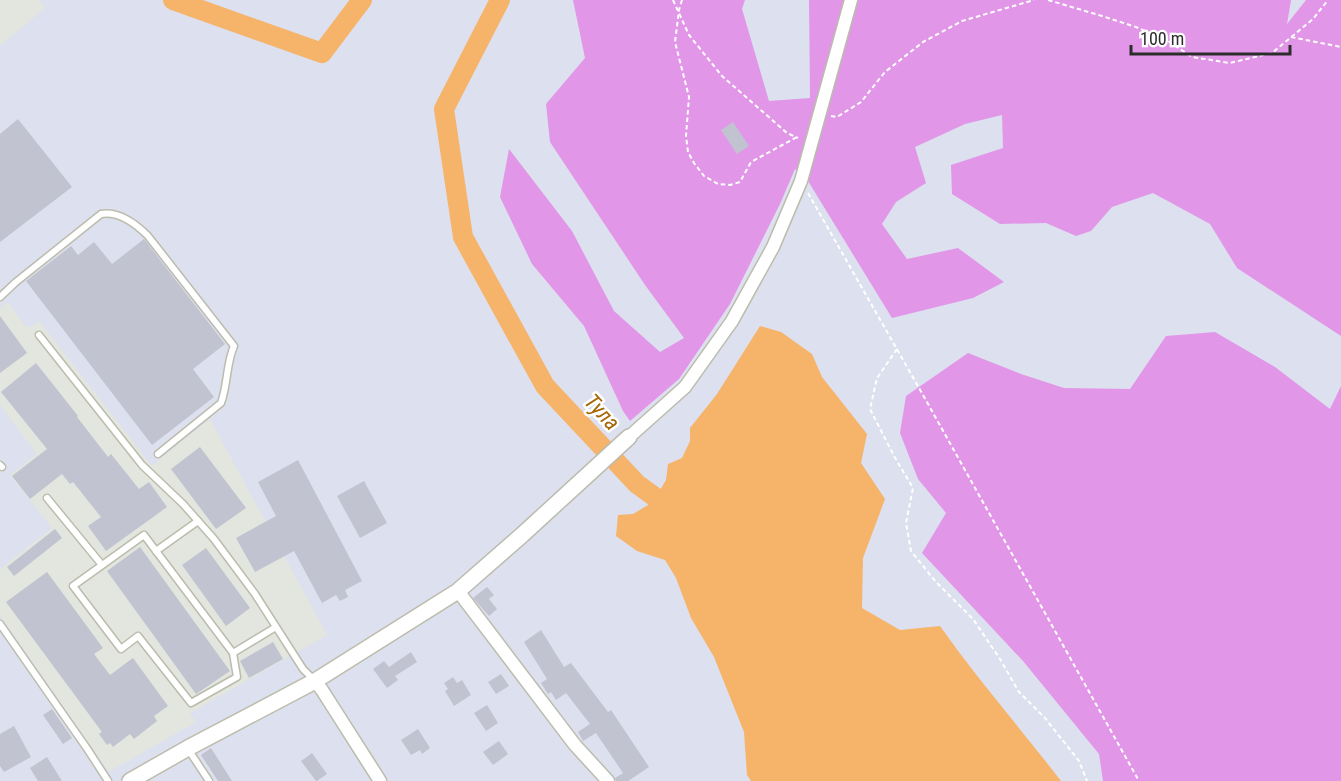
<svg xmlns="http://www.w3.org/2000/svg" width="1341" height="781" font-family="'Roboto Condensed',sans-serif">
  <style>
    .industrial { fill: #e2e6de }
    .green { fill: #e196e8 }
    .water { fill: #f6b36a }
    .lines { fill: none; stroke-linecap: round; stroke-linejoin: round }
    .river { stroke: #f6b36a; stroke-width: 20 }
    .building { fill: #c1c3d0 }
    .service-casing { stroke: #bcbcad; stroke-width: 9 }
    .minor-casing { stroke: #bcbcad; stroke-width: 15 }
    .tertiary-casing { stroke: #bcbcad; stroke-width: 18 }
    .path { stroke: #fff; stroke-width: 2; stroke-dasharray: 4.5 3; stroke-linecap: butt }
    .service { stroke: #fff; stroke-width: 6 }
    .minor { stroke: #fff; stroke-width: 12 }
    .tertiary { stroke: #fff; stroke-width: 15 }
    .labels { text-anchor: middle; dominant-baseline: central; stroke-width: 5; stroke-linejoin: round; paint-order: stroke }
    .water-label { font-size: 22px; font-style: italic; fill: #a66605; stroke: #fff }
  </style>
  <rect width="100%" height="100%" fill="#dde0ee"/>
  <!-- industrial -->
  <g class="industrial">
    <path d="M0 0H39L45 8 0 46Z"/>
    <path d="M8 302 25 326 31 327 39 321 152 466 210 419 327 635 190 713 196 722 109 772 0 615V569L52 528 10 475 37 454 0 405V309Z"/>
  </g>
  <!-- green -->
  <g class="green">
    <path d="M573 0H745L742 9 769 101 810 98 809 0H1291L1287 24 1306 0H1341V336L1237 268 1210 224 1153 193 1112 207 1091 231 1076 236 1046 223 1000 224 952 194 951 165 1003 148 1002 115 965 124 915 147 926 183 896 202 882 224 907 259 958 248 1004 282 973 298 892 318 808 181 795 169 780 204 730 304 679 379 630 421 623 411 584 326 532 264 500 197 509 149 572 231 614 311 660 352 684 338 645 285 550 142 546 104 585 58Z"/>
    <path d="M1215 332 1275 367 1330 409 1341 386V781H1103L1099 754 1023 661 922 553 946 513 918 479 900 433 906 396 968 353 1021 374 1064 388 1130 389 1166 336Z"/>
  </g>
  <!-- water -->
  <path class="water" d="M760 326 781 332 812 354 822 377 867 434 861 463 885 499 863 558 862 608 900 630 940 626C978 680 1021 729 1061 781H751L747 775 744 732 714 657 691 618 676 578 665 560 637 551 616 536 618 515 633 514 653 502 666 480 668 464 682 458 690 441V428L717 394Z"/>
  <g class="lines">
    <!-- river -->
    <g class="river">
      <path d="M173 0 322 53 362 0"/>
      <path d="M500 0 444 109 463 237 545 386 637 484 677 513"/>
    </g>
  </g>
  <!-- building -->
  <g class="building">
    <path d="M18 119 72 187 0 242V134Z"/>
    <path d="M733 122 749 146 737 154 721 130Z"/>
    <path d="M144 239 225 344 193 369 214 397 152 445 26 281 71 246 78 255 94 242 112 264Z"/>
    <path d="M0 316 27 353 0 373Z"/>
    <path d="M36 363 78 416 77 417 108 457 111 454 139 489 149 482 167 507 106 551 88 526 101 517 73 482 70 484 62 474 30 499 12 476 47 449 1 392Z"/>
    <path d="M200 447 246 508 216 529 171 469Z"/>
    <path d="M298 460 362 581 345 590 348 597 340 601 336 595 322 603 294 551 255 572 236 538 276 516 258 482Z"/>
    <path d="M364 481 387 523 360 538 337 496Z"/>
    <path d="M55 529 62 538 14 576 7 567Z"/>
    <path d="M140 547 230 671 196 694 107 571Z"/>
    <path d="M206 548 250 608 226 626 182 565Z"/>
    <path d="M47 572 103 648 94 654 110 675 133 658 168 706 154 716 157 721 134 739 130 734 113 747 110 743 107 745 99 734 102 732 6 602Z"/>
    <path d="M487 587 494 595 489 599 497 609 489 616 473 598Z"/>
    <path d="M541 630 564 667 571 663 608 712 611 710 649 767 628 781H616L615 778 623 773 596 733 583 741 578 732 590 724 566 693 556 700 551 692 548 694 541 683 547 679 524 642Z"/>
    <path d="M273 642 283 659 249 678 240 661Z"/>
    <path d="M411 652 417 662 395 676 398 680 387 688 373 669 384 661 389 667Z"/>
    <path d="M501 674 509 686 496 694 488 682Z"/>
    <path d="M453 677 457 683 462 680 471 695 454 706 445 691 448 689 444 683Z"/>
    <path d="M487 705 498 723 486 731 474 713Z"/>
    <path d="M52 709 72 738 63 744 43 715Z"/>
    <path d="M14 726 31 757 4 772 0 766V734Z"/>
    <path d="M418 729 430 748 422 754 420 750 411 755 401 740Z"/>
    <path d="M499 741 508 754 493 765 483 752Z"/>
    <path d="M211 748 232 781H218L201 755Z"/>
    <path d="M312 753 327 774 317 781H316L301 761Z"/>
    <path d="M47 757 62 781H38L30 768Z"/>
  </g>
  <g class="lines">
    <!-- service casing -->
    <g class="service-casing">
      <g id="service">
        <path d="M0 297 16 282 101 214C119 211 136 224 148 236L234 346C226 364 228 384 221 403L158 454"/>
        <path d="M39 335 142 465 183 504 214 539 255 594 303 669 315 681"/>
        <path d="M0 465 2 467"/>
        <path d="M47 498 102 565"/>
        <path d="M198 521 156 551 233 653 276 627"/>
        <path d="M156 551 144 535 73 586 121 649 138 636 191 703 237 677 233 653"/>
        <path d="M0 624 88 750 108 781"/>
        <path d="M188 749 209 781"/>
      </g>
    </g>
    <!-- minor casing -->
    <g class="minor-casing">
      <g id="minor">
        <path d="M629 437 685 387 732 321 773 247 801 181 851 0"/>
        <path d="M458 591 575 745 608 781"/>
        <path d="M315 681 322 690 380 781"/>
      </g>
    </g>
    <!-- tertiary casing -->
    <g class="tertiary-casing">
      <path id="tertiary" d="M130 781 188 748 315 681 458 591 522 535 629 437"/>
    </g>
    <!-- path -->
    <g class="path">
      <path d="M673 0 689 35 722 76 787 133 798 138"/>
      <path d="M682 0 679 10 675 42 689 97 686 136 688 152 694 163 704 176 718 184 730 185 740 182 751 162 797 137"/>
      <path d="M1048 0 1102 16 1136 27 1168 41 1192 57 1230 63 1272 53 1313 19 1328 0"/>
      <path d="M1291 37 1341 47"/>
      <path d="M831 116 837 117 861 102 885 72 923 42 962 21 1034 0"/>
      <path d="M808 193 923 395 1139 781"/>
      <path d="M897 349 877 378 870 409 894 456 913 488 906 523 911 551 936 582 973 619 1000 659 1019 692 1045 718 1079 761 1087 781"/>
    </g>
    <!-- service -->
    <use href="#service" class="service"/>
    <!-- minor -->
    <use href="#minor" class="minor"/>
    <!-- tertiary -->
    <use href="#tertiary" class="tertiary"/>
  </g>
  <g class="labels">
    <!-- water labels -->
    <g class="water-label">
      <text transform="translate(602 412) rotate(47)">Тула</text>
    </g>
  </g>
  <!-- scale -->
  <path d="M1131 45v9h159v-9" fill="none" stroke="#2c2c2c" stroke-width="3"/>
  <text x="1140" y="45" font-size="18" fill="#2c2c2c" stroke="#ffffff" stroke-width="4.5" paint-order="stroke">100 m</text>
</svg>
